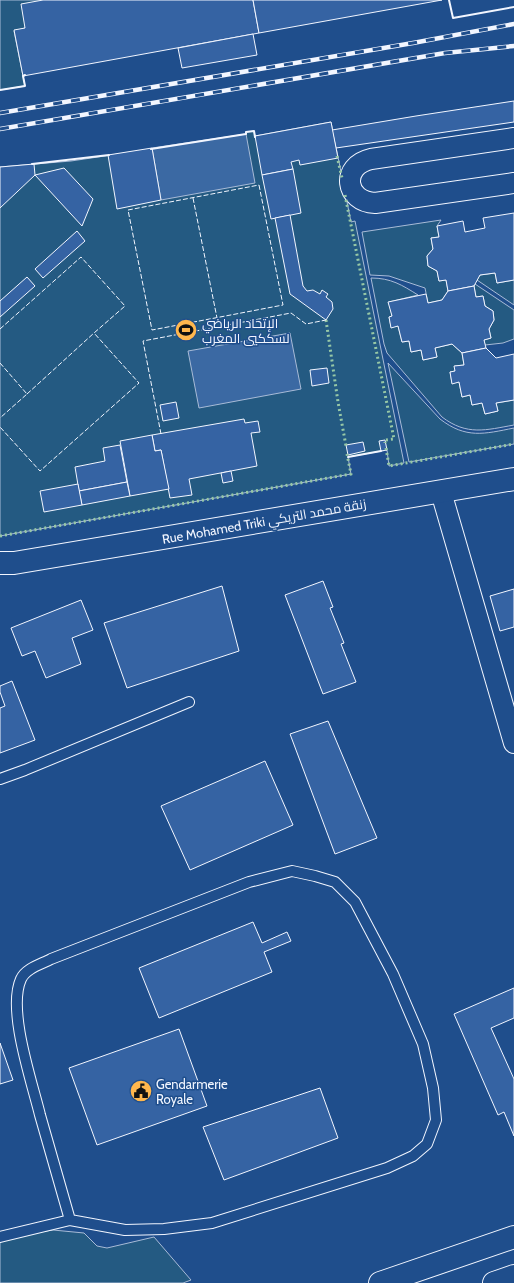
<svg xmlns="http://www.w3.org/2000/svg" width="514" height="1283" font-family="Cabin,Cairo,sans-serif">
  <style>
    .green { fill: #245a82; stroke: #a8bbd7 }
    .water { fill: #3b69a3; stroke: #a8bbd7 }
    .building { fill: #3563a3; stroke: #f2f6ff }
    .lines { fill: none; stroke-linecap: round; stroke-linejoin: round }
    .service-casing { stroke: #f2f6ff; stroke-width: 12 }
    .minor-casing { stroke: #f2f6ff; stroke-width: 22 }
    .tertiary-casing { stroke: #f2f6ff; stroke-width: 24 }
    .primary-casing { stroke: #f2f6ff; stroke-width: 24 }
    .service { stroke: #1f4e8c; stroke-width: 10 }
    .minor { stroke: #1f4e8c; stroke-width: 20 }
    .tertiary { stroke: #1f4e8c; stroke-width: 22 }
    .primary { stroke: #1f4e8c; stroke-width: 22 }
    .rail-casing { stroke: #f2f6ff; stroke-width: 4.5 }
    .rail { stroke: #1f4e8c; stroke-width: 3; stroke-dasharray: 9; stroke-linecap: butt }
    .hedge { stroke: #97c8a6; stroke-width: 3; stroke-dasharray: 2 3; stroke-linecap: butt }
    .fence { stroke: #f2f6ff; stroke-width: 1; stroke-dasharray: 5 2; stroke-linecap: butt }
    .wall { stroke: #f2f6ff; stroke-width: 2 }
    .labels { text-anchor: middle; dominant-baseline: central; stroke-width: 3; stroke-linejoin: round; paint-order: stroke }
    .poi-label { font-size: 13px; fill: #f2f6ff; stroke: #1f4e8c; text-anchor: start }
    .street-label { font-size: 13px; fill: #f2f6ff; stroke: #1f4e8c }
  </style>
  <rect width="100%" height="100%" fill="#1f4e8c"/>
  <!-- green -->
  <g class="green">
    <path d="M0 0H43L25 28 14 31 25 86 0 90Z"/>
    <path d="M331 122 351 222 355 221 404 463 389 466 387 450 348 457 351 474 0 536V167L71 161 246 135V132L254 131 255 136Z"/>
    <path d="M441 220 437 226 439 237 431 238 433 249 427 256 428 266 437 271 439 281 446 280 448 291 442 300 428 303 425 288 389 276 370 275 362 232Z"/>
    <path d="M495 273 497 283 514 280V305L477 280 480 275Z"/>
    <path d="M371 278C391 278 402 285 418 295L389 302 392 316 389 317 391 327 398 326 402 342 409 341 411 352 421 350 423 360 437 357 435 348 452 344 462 353 464 365 455 366V371L450 372 452 383 459 382 462 397 470 395 472 405 482 403 485 414 498 411 496 403 514 400V425C486 430 467 436 442 417L387 353 384 344Z"/>
    <path d="M475 284 514 310V339L503 343 485 345 484 340 491 338 489 329 494 320 493 311 485 306 483 296 476 297 474 286Z"/>
    <path d="M388 363 440 419C466 439 484 434 514 428V444L409 462Z"/>
    <path d="M53 1230 84 1233 97 1246 107 1248 154 1237 191 1280 183 1283H0V1242L32 1233Z"/>
  </g>
  <!-- water -->
  <g class="water">
    <path d="M246 134 255 183 161 200 152 148Z"/>
    <path d="M290 333 301 389 199 408 188 351Z"/>
  </g>
  <!-- building -->
  <g class="building">
    <path d="M43 0H253L259 33 23 76 14 30 25 28 21 4Z"/>
    <path d="M253 0H442L259 33Z"/>
    <path d="M253 34 257 55 182 68 178 48Z"/>
    <path d="M514 101V122L336 148 332 130 416 116Z"/>
    <path d="M331 122 338 158 300 165 299 160 291 162 293 169 262 175 255 136Z"/>
    <path d="M152 148 161 200 117 209 108 155Z"/>
    <path d="M34 164 35 175 0 208V167Z"/>
    <path d="M64 168 93 199 82 226 35 175Z"/>
    <path d="M293 169 301 213 271 219 262 175Z"/>
    <path d="M514 213V280L497 283 495 273 480 275 474 286 448 291 446 280 439 281 437 271 428 266 427 256 433 249 431 238 439 237 437 226 463 221 465 232 485 228 483 218Z"/>
    <path d="M290 215 303 286 307 291 313 290 320 294 322 290 328 294 326 297 332 302 333 309 326 320 290 294 275 218Z"/>
    <path d="M77 231 85 241 43 278 35 269Z"/>
    <path d="M27 277 35 286 0 317V301Z"/>
    <path d="M474 286 476 297 483 296 485 306 493 311 494 320 489 329 491 338 484 340 486 348 462 353 452 344 435 348 437 357 423 360 421 350 411 352 409 341 402 342 398 326 391 328 389 317 392 316 388 302 426 294 428 303 442 300 448 291Z"/>
    <path d="M486 348 496 358 514 354V400L496 403 498 411 485 414 482 403 472 405 470 395 462 397 459 382 452 384 450 372 455 371 454 366 464 365 462 353Z"/>
    <path d="M327 368 329 383 312 386 310 370Z"/>
    <path d="M176 402 179 418 163 421 160 405Z"/>
    <path d="M244 419 245 423 258 421 260 432 251 433 257 466 189 479 192 495 170 498 161 450 155 451 152 435Z"/>
    <path d="M152 435 155 451 161 450 169 489 130 496 120 441Z"/>
    <path d="M385 440 387 450 381 451 379 441Z"/>
    <path d="M363 442 365 451 348 455 346 445Z"/>
    <path d="M120 445 127 482 79 491 75 467 105 461 103 448Z"/>
    <path d="M231 471 233 481 223 483 221 473Z"/>
    <path d="M127 482 130 496 82 505 79 491Z"/>
    <path d="M78 484 82 505 44 512 40 491Z"/>
    <path d="M323 581 333 607 330 608 344 643 341 644 356 682 323 694 285 595Z"/>
    <path d="M222 586 239 651 127 688 104 623Z"/>
    <path d="M514 589V627L500 631 490 596Z"/>
    <path d="M81 600 93 630 72 638 81 664 46 678 35 651 22 656 11 628Z"/>
    <path d="M12 681 35 740 0 753V708L5 706 0 692V686Z"/>
    <path d="M328 721 377 838 335 854 290 734Z"/>
    <path d="M265 761 293 825 190 870 161 806Z"/>
    <path d="M253 922 262 943 287 932 291 941 264 952 272 972 159 1018 139 968Z"/>
    <path d="M514 988V1018L491 1028 514 1079V1136L504 1112 498 1115 454 1014Z"/>
    <path d="M179 1029 207 1106 97 1145 69 1068Z"/>
    <path d="M0 1043 13 1080 0 1084Z"/>
    <path d="M320 1088 338 1138 224 1180 203 1127Z"/>
  </g>
  <g class="lines">
    <!-- service casing -->
    <g class="service-casing">
      <g id="service">
        <path d="M0 779 25 770 189 702"/>
        <path d="M0 1237 70 1220C60 1185 50 1150 40 1115 32 1082 7 1010 21 979 26 968 42 964 51 959L249 882 292 871 315 876 335 882 355 902 393 974 423 1044 433 1088 436 1120 427 1144 413 1156 387 1168 212 1223 164 1229 125 1230 70 1220"/>
      </g>
    </g>
    <!-- minor casing -->
    <g class="minor-casing">
      <g id="minor">
        <path d="M514 138 371 159C340 166 345 202 375 203L514 183"/>
        <path d="M441 492 514 743"/>
      </g>
    </g>
    <!-- tertiary casing -->
    <g class="tertiary-casing">
      <path id="tertiary" d="M0 563H14L514 479"/>
    </g>
    <!-- primary casing -->
    <g class="primary-casing">
      <g id="primary">
        <path d="M380 1283 514 1237"/>
        <path d="M494 1283 514 1276"/>
      </g>
    </g>
    <!-- service -->
    <use href="#service" class="service"/>
    <!-- minor -->
    <use href="#minor" class="minor"/>
    <!-- tertiary -->
    <use href="#tertiary" class="tertiary"/>
    <!-- primary -->
    <use href="#primary" class="primary"/>
    <!-- rail casing -->
    <g class="rail-casing">
      <g id="rail">
        <path d="M0 113 413 43 514 24"/>
        <path d="M0 129 445 53 514 46"/>
      </g>
    </g>
    <!-- rail -->
    <use href="#rail" class="rail"/>
    <!-- hedge -->
    <g class="hedge">
      <path d="M337 156 342 178"/>
      <path d="M345 195 394 439 385 440V443"/>
      <path d="M326 320 338 402 346 446"/>
      <path d="M386 448 389 466 514 444"/>
      <path d="M0 536 351 474 347 454"/>
    </g>
    <!-- fence -->
    <g class="fence">
      <path d="M259 185 283 305 152 330 128 210Z"/>
      <path d="M193 198 217 318"/>
      <path d="M0 329 81 257 125 306 94 333 139 383 40 471 0 427"/>
      <path d="M0 363 27 394 0 418"/>
      <path d="M27 394 94 333"/>
      <path d="M161 434 143 341 291 313 306 324 326 320"/>
    </g>
    <!-- wall -->
    <g class="wall">
      <path d="M449 0 453 18 514 7"/>
      <path d="M0 90 25 86 23 76 25 75"/>
      <path d="M151 149 246 134V132L254 131 255 137"/>
      <path d="M32 164 109 155"/>
      <path d="M348 457 381 451"/>
    </g>
  </g>
  <!-- icons -->
  <defs>
    <g id="stadium-disc" transform="scale(1.15)"><circle r="9.5" fill="#ffb74d" stroke="#1f4e8c"/><path d="M0-5a6.5 5 0 1 0 0 10a6.5 5 0 1 0 0-10ZM-3.5-1.8h7v3.6h-7Z" fill="#111"/></g>
    <g id="civic-disc" transform="scale(1.15)"><circle r="9.5" fill="#ffb74d" stroke="#1f4e8c"/><path d="M-.6-6.5H3V-4.5H.6V-3L4-1V1h2V6H-6V1h2V-1L-.6-3ZM-1.2 2.5V6h2.4V2.5Z" fill="#111"/></g>
  </defs>
  <g fill-rule="evenodd">
    <use href="#stadium-disc" x="186" y="330"/>
    <use href="#civic-disc" x="141" y="1091"/>
  </g>
  <g class="labels">
    <!-- poi labels -->
    <g class="poi-label">
      <text x="202" y="323">الإتحاد الرياضي<tspan x="202" dy="15">لسككيي المغرب</tspan></text>
      <text x="156" y="1084">Gendarmerie<tspan x="156" dy="15">Royale</tspan></text>
    </g>
    <!-- street labels -->
    <g class="street-label">
      <text transform="translate(264 521) rotate(-10)">Rue Mohamed Triki زنقة محمد التريكي</text>
    </g>
  </g>
</svg>
